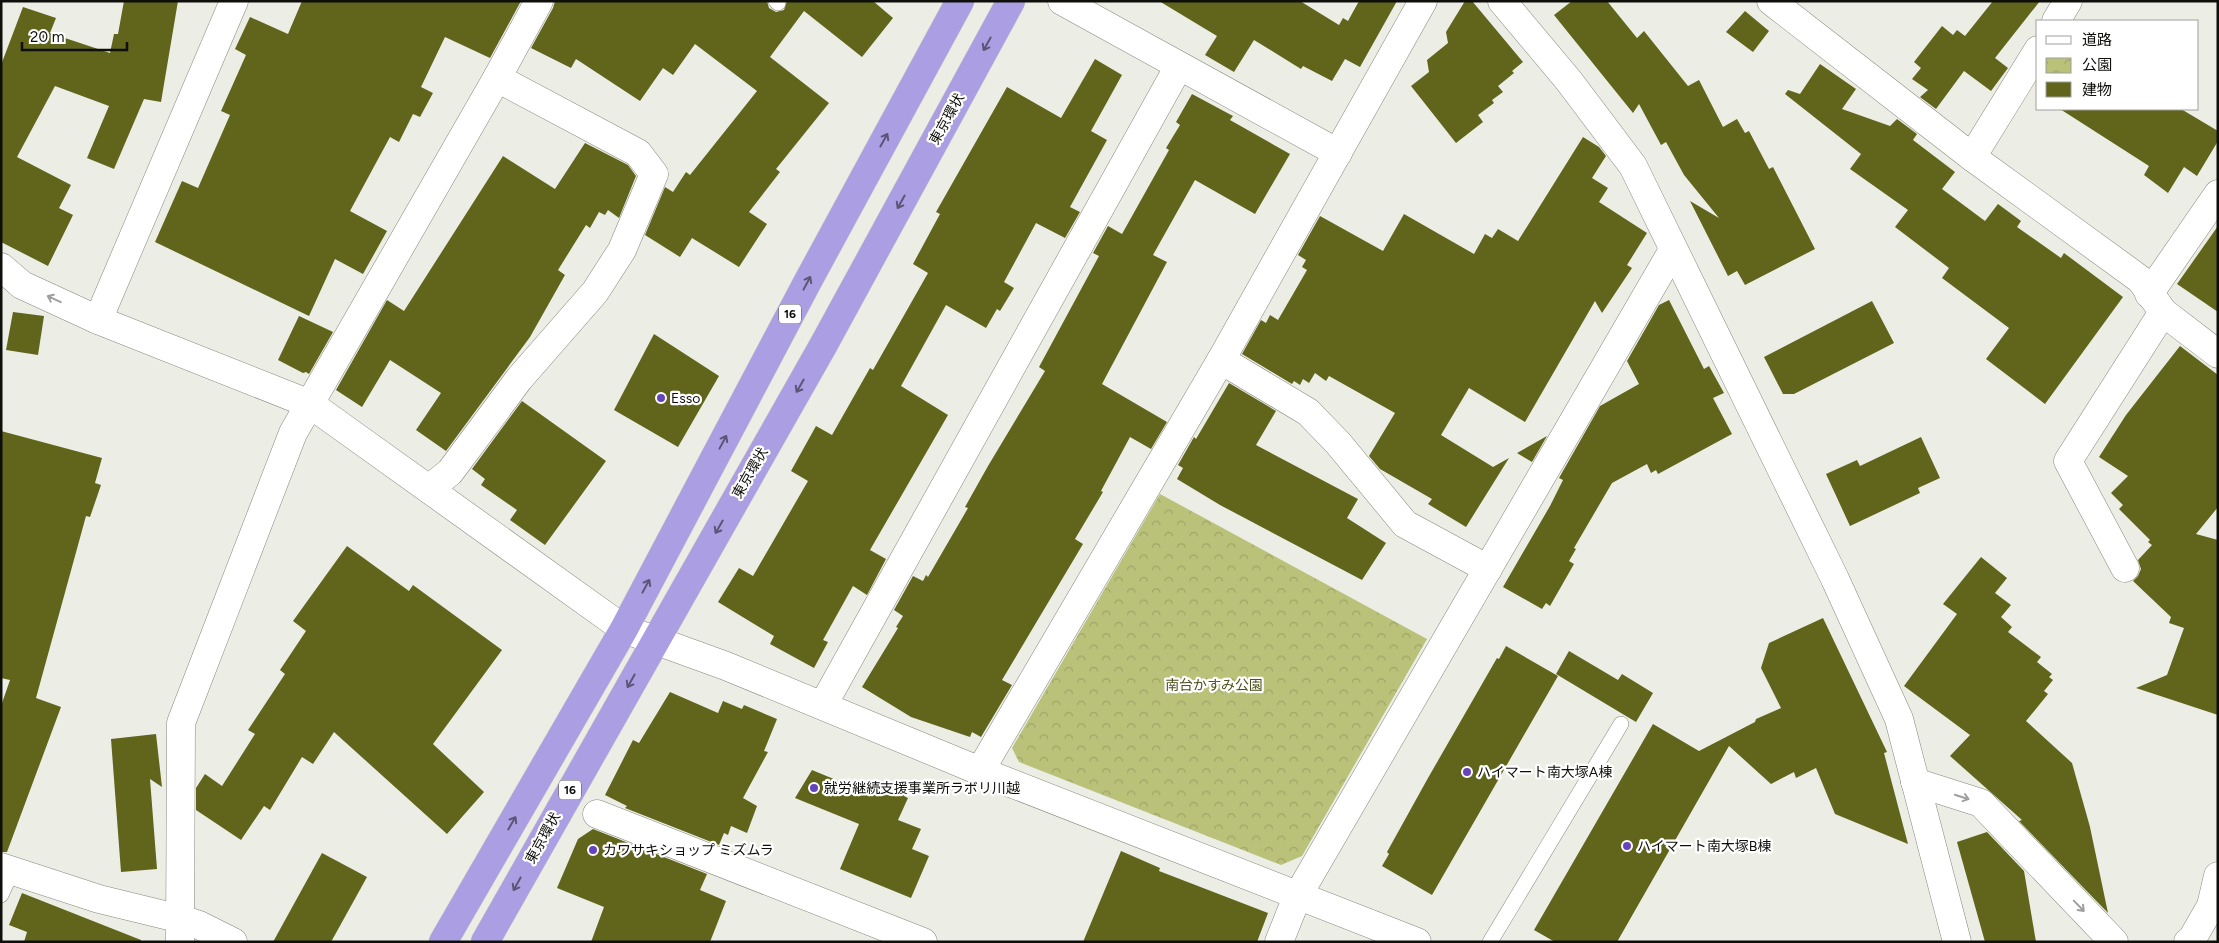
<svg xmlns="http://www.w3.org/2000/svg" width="2219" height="943" font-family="Figtree,'Noto Sans JP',sans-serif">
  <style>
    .park { fill: url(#park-crowns) }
    .building { fill: #60651b }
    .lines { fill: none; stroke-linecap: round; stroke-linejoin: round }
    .service-casing { stroke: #86877f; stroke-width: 16 }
    .minor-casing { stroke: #86877f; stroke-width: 29 }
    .tertiary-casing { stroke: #86877f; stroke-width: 29 }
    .trunk-casing { stroke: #cacac9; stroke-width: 29 }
    .service { stroke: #fff; stroke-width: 15 }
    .minor { stroke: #fff; stroke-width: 28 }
    .tertiary { stroke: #fff; stroke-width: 28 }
    .trunk { stroke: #ab9ee2; stroke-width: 28 }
    .oneway { stroke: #5c5676 }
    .oneway2 { stroke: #9f9f9d }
    .poi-dot { fill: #6643bc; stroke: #fff; stroke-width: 2 }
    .labels { text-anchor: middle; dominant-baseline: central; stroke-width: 4.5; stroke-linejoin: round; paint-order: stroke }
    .shield { fill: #fff; stroke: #565654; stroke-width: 1 }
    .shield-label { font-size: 12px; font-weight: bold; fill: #0e0e0b }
    .street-label { font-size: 14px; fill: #0e0e0b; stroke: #fff }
    .poi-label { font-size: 14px; fill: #0e0e0b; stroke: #fff; text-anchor: start }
    .park-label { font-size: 14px; fill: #4d511b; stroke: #fff }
  </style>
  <defs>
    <pattern id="park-crowns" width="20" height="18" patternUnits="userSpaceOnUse" patternTransform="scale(1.25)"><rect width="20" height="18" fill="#bac179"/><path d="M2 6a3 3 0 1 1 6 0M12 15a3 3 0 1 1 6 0" fill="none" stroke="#9fa567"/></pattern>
  </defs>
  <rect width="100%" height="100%" fill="#eceee5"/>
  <!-- park -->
  <path class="park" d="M1160 494 1427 639 1302 856 1281 865 1019 762 1012 748Z"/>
  <!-- building -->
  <g class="building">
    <path d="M124 1H178L161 102 144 99 114 169 87 158 109 106 55 86 17 157 71 185 59 208 73 215 48 266 1 242V65L23 7 56 18 50 33 110 53 114 34H118Z"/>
    <path d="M302 1H521L490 58 445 37 421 87 433 93 420 117 413 114 399 142 390 137 350 211 387 231 363 274 335 259 309 316 155 242 182 181 198 188 230 115 221 111 246 55 235 49 250 17 288 34Z"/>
    <path d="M555 1H767L769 8 776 12 784 10 787 1H873L893 18 862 57 804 11 770 57 829 103 776 169 780 172 749 212 767 224 739 267 692 238 680 257 645 235 665 187 673 192 686 172 690 175 757 91 695 44 673 75 663 68 640 101 576 59 571 68 531 48 553 8Z"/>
    <path d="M1159 1H1300L1339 25 1343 18 1348 21 1359 1H1397L1360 67 1345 59 1332 81 1303 66 1301 69 1254 40 1234 72 1205 55 1217 36Z"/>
    <path d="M1465 1H1472L1523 62 1512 71 1514 73 1498 86 1503 92 1492 100 1494 103 1478 115 1483 122 1456 143 1411 86 1429 72 1427 60 1448 43 1446 32Z"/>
    <path d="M1572 1H1607L1637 38 1644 31 1688 86 1699 80 1723 127 1737 119 1745 133 1749 131 1769 169 1773 167 1815 249 1745 285 1737 271 1728 276 1690 201 1719 218 1684 175 1666 142 1661 145 1639 104 1633 113 1554 15Z"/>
    <path d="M1993 1H2040L1995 58 2008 68 1991 91 1964 71 1936 109 1920 97 1928 90 1912 79 1921 68 1914 62 1942 26 1953 35 1957 30 1965 36Z"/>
    <path d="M1745 11 1769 31 1753 52 1726 32Z"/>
    <path d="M1095 59 1122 75 1091 131 1107 140 1070 207 1080 212 1065 238 1036 223 1004 282 1014 288 1000 311 997 309 986 328 946 305 901 386 948 415 870 550 886 559 867 595 853 586 823 640 828 642 814 668 770 644 774 636 718 602 739 568 753 576 808 481 791 471 816 426 832 435 870 368 873 370 928 273 913 264 940 214 936 212 1007 87 1061 118Z"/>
    <path d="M1820 64 1856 89 1842 109 1890 126 1897 119 1917 134 1913 140 1955 172 1942 189 1985 221 1998 204 2021 221 2017 227 2061 258 2064 253 2123 297 2045 404 1986 359 2009 328 1942 278 1949 268 1895 227 1908 210 1850 169 1861 154 1785 94 1788 90 1800 94Z"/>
    <path d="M1192 94 1233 116 1230 120 1290 154 1255 214 1195 180 1153 255 1167 262 1102 384 1167 422 1151 449 1130 437 1101 491 1103 492 1075 539 1083 544 1002 680 1012 685 981 737 972 732 970 737 911 717 862 687 898 628 896 627 903 616 894 610 913 576 923 581 926 575 928 577 968 508 965 507 988 466 1045 371 1039 367 1099 256 1093 253 1108 226 1122 234 1169 150 1166 148 1180 125 1176 122Z"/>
    <path d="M2060 109H2181L2218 131V141L2197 176 2184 167 2168 193 2144 175 2149 166Z"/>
    <path d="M1583 137 1599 147 1606 156 1592 178 1608 188 1599 202 1647 233 1627 265 1632 268 1602 313 1595 301 1525 422 1469 388 1441 435 1493 467 1509 458 1466 527 1428 504 1432 499 1380 469 1369 456 1395 413 1329 376 1326 381 1315 373 1309 383 1303 379 1300 385 1294 381 1292 384 1242 354 1261 320 1266 323 1270 315 1278 320 1307 270 1302 267 1306 260 1298 255 1320 216 1383 251 1404 214 1474 254 1485 234 1492 238 1498 229 1518 241Z"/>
    <path d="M585 143 628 165 636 176 619 218 608 210 605 215 599 212 590 228 586 225 558 270 565 275 530 337 446 451 416 430 441 393 390 360 362 407 336 390 387 300 404 311 503 156 555 189Z"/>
    <path d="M2218 226V312L2177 284Z"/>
    <path d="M1669 300 1704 369 1709 366 1724 393 1713 398 1732 434 1658 474 1656 470 1651 473 1647 464 1612 483 1574 548 1576 549 1569 561 1574 564 1550 606 1546 603 1542 609 1503 587 1550 506 1563 480 1559 478 1600 406 1639 384 1627 361 1659 305Z"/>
    <path d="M1872 301 1894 343 1794 394H1783L1764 357Z"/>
    <path d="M13 312 44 316 38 355 6 350Z"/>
    <path d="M299 316 333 332 309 374 306 372 303 373 278 360Z"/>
    <path d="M654 334 719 376 678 447 614 410Z"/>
    <path d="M2180 346 2218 375V507L2196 534 2218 540V715L2136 688 2167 675 2184 628 2169 623 2171 617 2133 581 2138 576 2141 569 2138 560 2152 545 2148 542 2150 540 2119 509 2123 505 2111 493 2128 476 2099 457 2126 415Z"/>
    <path d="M1229 383 1276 411 1256 445 1358 499 1347 518 1386 543 1362 580 1220 505 1177 479 1183 468 1178 465 1194 437 1196 439Z"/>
    <path d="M522 401 606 461 545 545 510 520 517 510 481 485 485 479 472 469Z"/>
    <path d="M1 431 102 458 95 483 101 485 90 517 86 516 36 698 61 707 7 852H1V706L10 680 1 678Z"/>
    <path d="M1547 436 1532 462 1517 453Z"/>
    <path d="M1921 437 1940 478 1918 488 1920 493 1850 526 1826 474 1857 460 1860 466Z"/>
    <path d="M347 546 409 591 413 585 502 650 433 744 484 792 447 834 334 732 313 764 302 757 270 810 264 806 241 840 196 810V788L205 774 222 786 255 734 248 730 285 674 280 670 306 631 293 621Z"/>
    <path d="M1981 557 2007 578 1995 593 2011 605 2001 617 2012 627 2008 632 2041 657 2037 662 2052 674 2049 677 2053 680 2044 691 2048 694 2026 721 2072 763 2090 827 2108 913 2019 821 2022 820 1950 756 1970 735 1904 686 1957 614 1943 604Z"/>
    <path d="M1823 618 1887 752 1884 753 1908 844 1835 814 1816 768 1796 778 1794 772 1771 784 1729 746 1617 942H1555L1534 930 1653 724 1699 751 1755 722 1756 719 1781 708 1761 668 1769 643Z"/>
    <path d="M1506 646 1558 676 1432 895 1382 866 1389 854 1387 852 1428 778 1497 658 1499 659Z"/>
    <path d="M1569 651 1618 680 1622 674 1653 693 1636 722 1556 674Z"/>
    <path d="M670 692 718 713 723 701 742 709 744 705 777 719 764 751 768 752 743 798 757 806 747 833 731 826 728 835 724 833 719 845 625 808 627 806 605 795 633 740 639 743Z"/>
    <path d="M156 734 162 787 150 779 157 869 121 872 111 739Z"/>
    <path d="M812 770 870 794 876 780 905 792 904 796 908 798 898 820 921 829 912 849 929 856 911 898 840 869 859 824 795 798Z"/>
    <path d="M593 829 707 874 700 890 726 901 710 942H591L604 907 557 888 578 839Z"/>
    <path d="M1987 832 2024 871 2036 942H1985L1957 842Z"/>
    <path d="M1121 851 1160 868 1159 871 1268 913 1257 942H1083Z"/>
    <path d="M322 853 367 877 331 942H273Z"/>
    <path d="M22 893 141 940V942H24L27 932 9 925Z"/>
  </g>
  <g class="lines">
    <!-- service casing -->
    <g class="service-casing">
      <g id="service">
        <path d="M776 1 778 3"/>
        <path d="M1 895 12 871"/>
        <path d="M1490 942 1621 724"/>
      </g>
    </g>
    <!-- minor casing -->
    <g class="minor-casing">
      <g id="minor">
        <path d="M1062 1 1338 153"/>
        <path d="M1771 1 1972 157 2141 280 2163 312 2218 354"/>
        <path d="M2056 21 2068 1"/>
        <path d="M1972 157 2038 50"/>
        <path d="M1 267 22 285 98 320 310 404 624 629 726 666 980 771 1417 942"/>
        <path d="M2149 294 2218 194"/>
        <path d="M98 320 234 1"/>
        <path d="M1221 360 1308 412 1338 443 1405 524 1488 569"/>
        <path d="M429 489 450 472 519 379 595 292 622 250 654 174 638 153 497 78"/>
        <path d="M2125 568 2068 461 2163 312"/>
        <path d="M823 705 1179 66"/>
        <path d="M980 771 1221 360 1423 1"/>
        <path d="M1915 782 1981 803 2114 942"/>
        <path d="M597 814 923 942"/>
        <path d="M1 867 99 899 181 919 199 925 233 942"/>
        <path d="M180 942 181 723 293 433 497 78 539 1"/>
        <path d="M1279 942 1297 897 1673 250"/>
        <path d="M2188 942 2192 939 2211 906 2218 876"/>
      </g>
    </g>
    <!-- tertiary casing -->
    <g class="tertiary-casing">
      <path id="tertiary" d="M1502 1 1569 81 1633 166 1835 579 1899 719 1957 942"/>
    </g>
    <!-- trunk casing -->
    <g class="trunk-casing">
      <g id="trunk">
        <path d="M443 942 624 629 808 281 960 1"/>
        <path d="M485 942 824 344 1011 1"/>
      </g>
    </g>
    <!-- service -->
    <use href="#service" class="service"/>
    <!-- minor -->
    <use href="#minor" class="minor"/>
    <!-- tertiary -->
    <use href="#tertiary" class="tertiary"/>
    <!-- trunk -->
    <use href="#trunk" class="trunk"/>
  </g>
  <!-- one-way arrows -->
  <defs><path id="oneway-shaft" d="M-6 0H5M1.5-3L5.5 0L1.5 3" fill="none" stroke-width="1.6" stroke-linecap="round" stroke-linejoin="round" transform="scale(1.25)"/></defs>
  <g class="oneway">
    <use href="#oneway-shaft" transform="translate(987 44) rotate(119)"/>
    <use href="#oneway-shaft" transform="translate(884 140) rotate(-61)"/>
    <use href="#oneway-shaft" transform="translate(901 202) rotate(119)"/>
    <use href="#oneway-shaft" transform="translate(807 283) rotate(-62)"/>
    <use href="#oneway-shaft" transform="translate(800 386) rotate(120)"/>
    <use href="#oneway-shaft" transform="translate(723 442) rotate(-62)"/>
    <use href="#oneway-shaft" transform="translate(719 527) rotate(120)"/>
    <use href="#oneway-shaft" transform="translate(646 586) rotate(-62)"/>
    <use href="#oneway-shaft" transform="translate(631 681) rotate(119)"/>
    <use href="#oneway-shaft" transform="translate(512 823) rotate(-60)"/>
    <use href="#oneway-shaft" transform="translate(517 884) rotate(119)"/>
  </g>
  <g class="oneway2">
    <use href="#oneway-shaft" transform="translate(54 299) rotate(-155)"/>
    <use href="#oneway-shaft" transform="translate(1962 797) rotate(18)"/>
    <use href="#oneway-shaft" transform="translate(2079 906) rotate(46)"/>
  </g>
  <!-- markers -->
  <g class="poi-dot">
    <circle cx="661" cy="398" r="5"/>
    <circle cx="1467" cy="772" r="5"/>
    <circle cx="814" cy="788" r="5"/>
    <circle cx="1627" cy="846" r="5"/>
    <circle cx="593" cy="850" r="5"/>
  </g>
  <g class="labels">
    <!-- shield labels -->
    <g class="shield">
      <rect x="779" y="304.5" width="22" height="19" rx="4"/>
      <rect x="559" y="780.5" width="22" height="19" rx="4"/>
    </g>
    <g class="shield-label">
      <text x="790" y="314">16</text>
      <text x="570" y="790">16</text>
    </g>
    <!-- street labels -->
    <g class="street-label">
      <text transform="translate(947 119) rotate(-61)">東京環状</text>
      <text transform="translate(750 473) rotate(-60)">東京環状</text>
      <text transform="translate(543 838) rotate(-61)">東京環状</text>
    </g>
    <!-- poi labels -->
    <g class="poi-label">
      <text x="671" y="398">Esso</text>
      <text x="1477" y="772">ハイマート南大塚A棟</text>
      <text x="824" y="788">就労継続支援事業所ラボリ川越</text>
      <text x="1637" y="846">ハイマート南大塚B棟</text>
      <text x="603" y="850">カワサキショップ ミズムラ</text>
    </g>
    <!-- park labels -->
    <g class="park-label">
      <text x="1214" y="685">南台かすみ公園</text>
    </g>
  </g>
  <!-- border -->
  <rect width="2219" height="943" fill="none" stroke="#0e0e0b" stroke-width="5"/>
  <!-- legend -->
  <rect x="2036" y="20" width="162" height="90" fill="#ffffff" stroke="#9f9f9d"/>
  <rect x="2046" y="36" width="25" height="8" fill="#ffffff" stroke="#9f9f9d"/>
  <text x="2082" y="45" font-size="15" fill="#0e0e0b">道路</text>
  <rect x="2046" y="58" width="25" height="15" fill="url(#park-crowns)" stroke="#9f9f9d"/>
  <text x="2082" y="70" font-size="15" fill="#0e0e0b">公園</text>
  <rect x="2046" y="82" width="25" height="15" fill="#60651b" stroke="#9f9f9d"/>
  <text x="2082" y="95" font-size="15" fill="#0e0e0b">建物</text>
  <!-- scale -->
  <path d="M22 42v8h105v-8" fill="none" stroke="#0e0e0b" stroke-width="2.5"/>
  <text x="30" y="42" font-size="15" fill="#0e0e0b" stroke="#ffffff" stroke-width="4" paint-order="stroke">20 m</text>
</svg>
